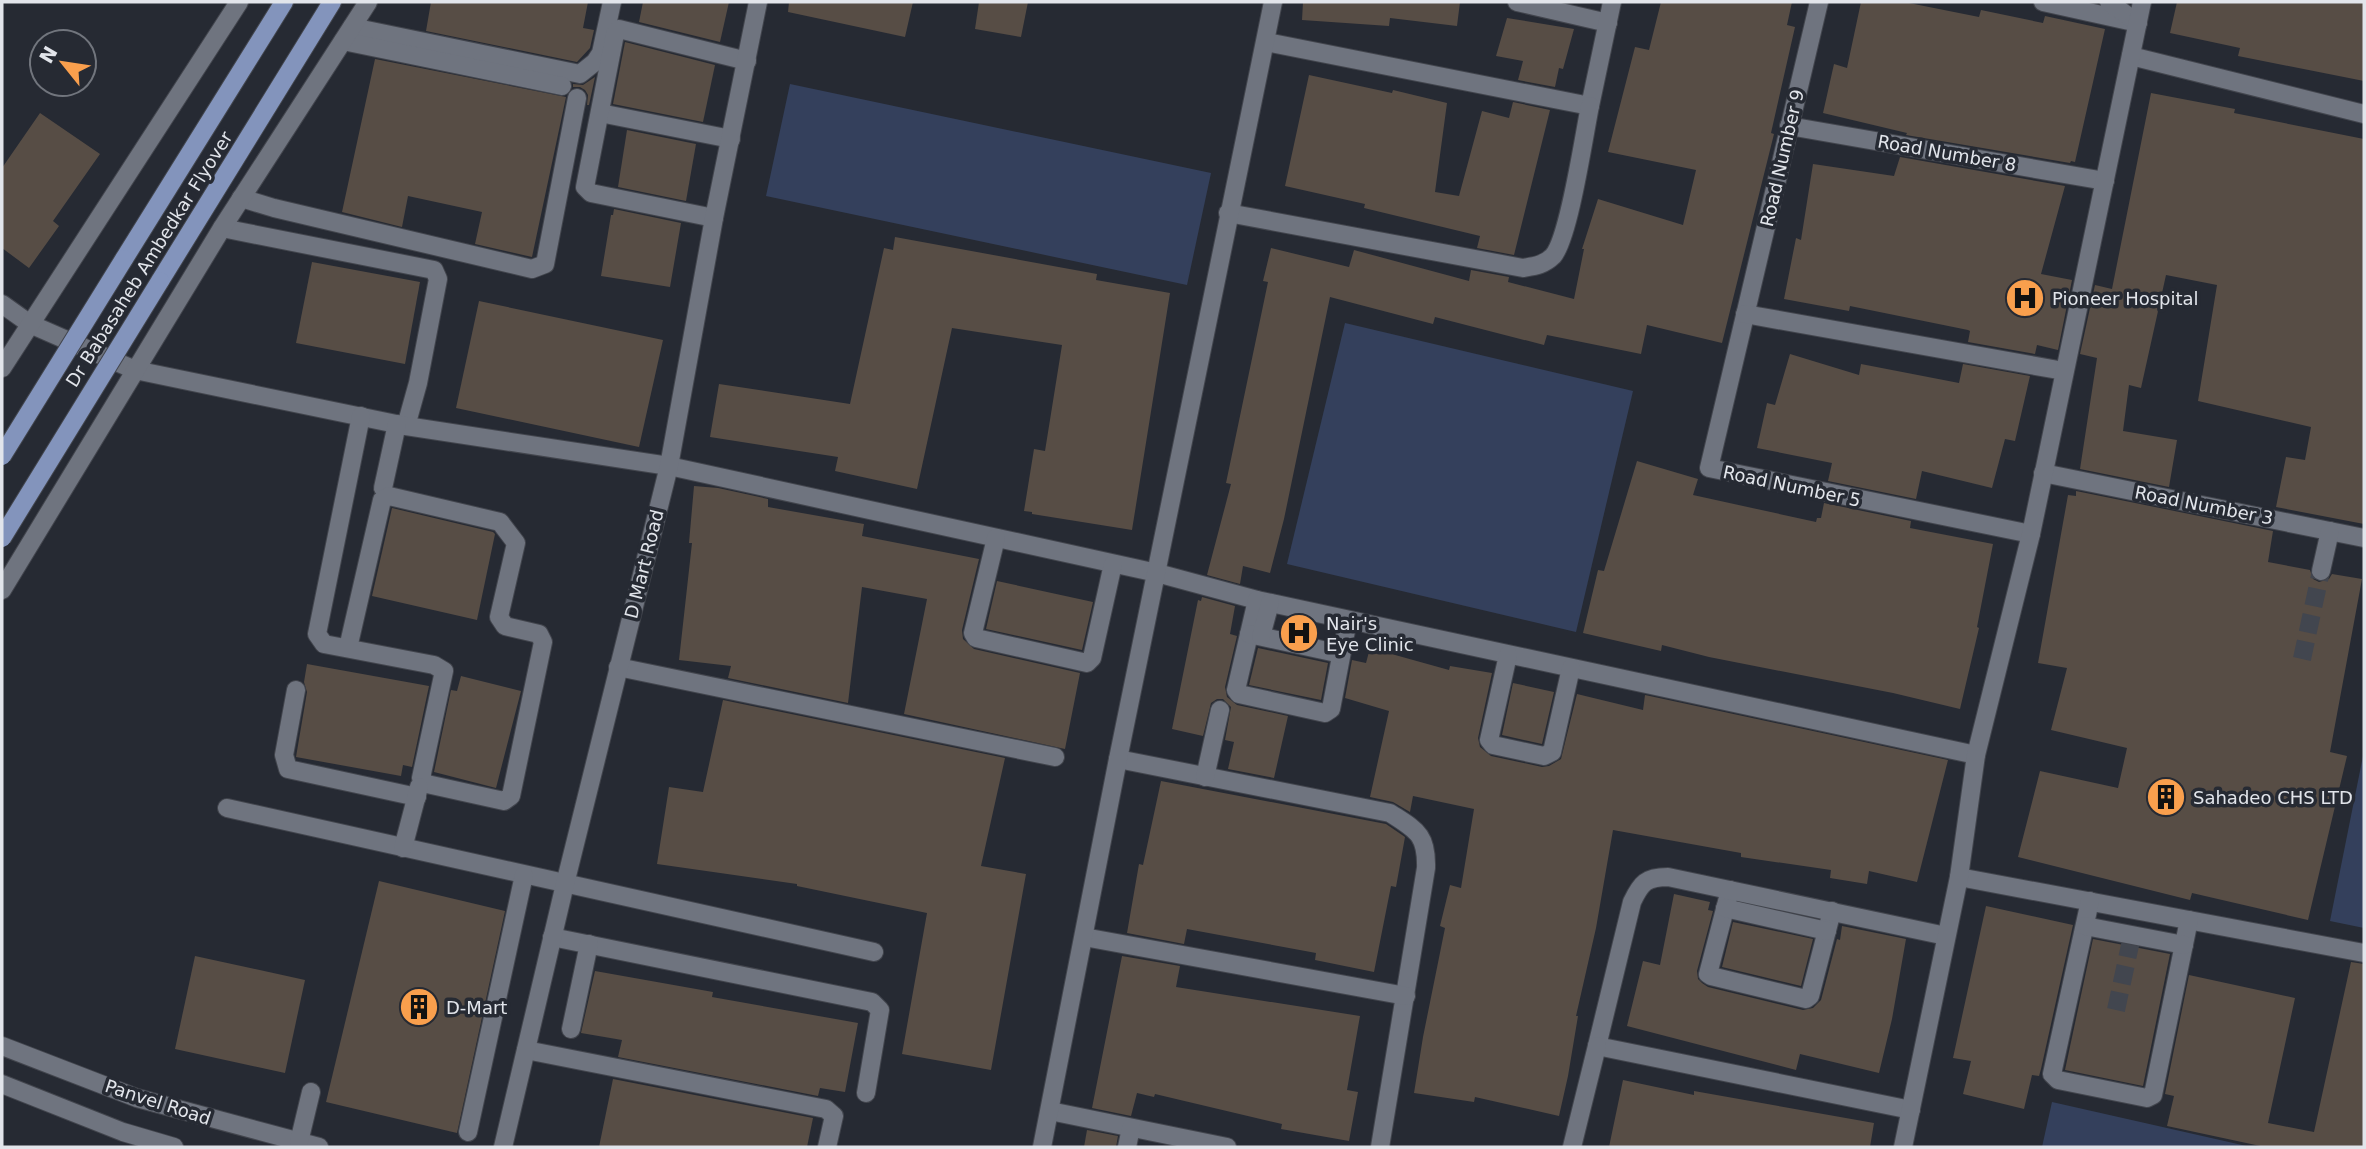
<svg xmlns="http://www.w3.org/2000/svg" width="2366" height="1149" font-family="'DejaVu Sans',sans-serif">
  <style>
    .green { fill: #34405c }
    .building { fill: #574d45 }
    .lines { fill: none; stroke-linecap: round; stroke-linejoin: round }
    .minor-tunnel { stroke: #42464f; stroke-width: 18; stroke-dasharray: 18 9; stroke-linecap: butt }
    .minor-casing { stroke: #42454d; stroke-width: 20 }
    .major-casing { stroke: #42454d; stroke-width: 20 }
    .minor { stroke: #6f747f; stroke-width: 18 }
    .major { stroke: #8394bc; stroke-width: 18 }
    .major-bridge-casing { stroke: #42454d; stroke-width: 20; stroke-linecap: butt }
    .major-bridge { stroke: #8394bc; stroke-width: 18 }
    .labels { text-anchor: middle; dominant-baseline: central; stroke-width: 7; stroke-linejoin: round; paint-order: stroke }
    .street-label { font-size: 18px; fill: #e2e5eb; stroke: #262a33 }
    .poi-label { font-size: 18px; fill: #e2e5eb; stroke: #262a33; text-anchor: start }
  </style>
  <rect width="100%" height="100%" fill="#262a33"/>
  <!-- green -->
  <g class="green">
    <path d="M790 84 1211 173 1187 285 766 196Z"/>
    <path d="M1345 323 1633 391 1576 632 1287 564Z"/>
    <path d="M2364 751V928L2330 921Z"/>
    <path d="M2052 1102 2251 1147H2042Z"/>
  </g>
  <!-- building -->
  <g class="building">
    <path d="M431 2H588L583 28 594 30 590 48 577 62 426 31Z"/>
    <path d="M643 2H729L720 42 639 22Z"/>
    <path d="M789 2H913L905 37 788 12Z"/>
    <path d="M979 2H1028L1021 37 975 29Z"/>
    <path d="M1303 2H1460L1457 26 1390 18 1389 26 1302 20Z"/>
    <path d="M1661 2H1792L1787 25 1795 27 1771 133 1774 134 1722 343 1647 325 1641 354 1547 335 1544 345 1435 317 1433 324 1330 297 1284 519 1270 573 1243 566 1240 584 1207 575 1231 484 1226 483 1268 282 1263 281 1271 248 1349 267 1354 250 1469 281 1471 270 1509 277 1508 282 1574 299 1584 249H1582L1598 199 1683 225 1696 170 1608 152 1635 47 1649 50Z"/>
    <path d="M1861 2H1904L1979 17 1981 10 2043 23 2045 16 2105 29 2075 162 2071 161 2070 163 1906 135 1907 133 1823 113 1834 64 1847 68Z"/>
    <path d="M2177 2H2364V81L2238 56 2240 48 2170 33Z"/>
    <path d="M1507 18 1574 29 1563 69 1559 68 1555 87 1518 80 1523 61 1496 56Z"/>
    <path d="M625 42 715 65 703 122 613 104Z"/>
    <path d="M375 59 566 97 532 257 475 244 482 212 408 196 402 227 342 212Z"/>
    <path d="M1309 75 1392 93 1393 90 1447 103 1435 192 1459 196 1482 111 1509 118 1513 102 1550 110 1514 255 1477 248 1480 236 1364 208 1365 204 1285 186Z"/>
    <path d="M595 77 589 105H587L588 95 585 90 580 87H573V84L583 85Z"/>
    <path d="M2151 93 2235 109 2234 113 2364 139V524L2276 507 2286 457 2305 460 2311 427 2198 401 2217 285 2166 275 2141 388 2129 385 2123 431 2177 440 2169 487 2080 469 2097 358 2080 354 2095 285 2112 289Z"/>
    <path d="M40 113 100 154 53 221 59 226 29 268 2 248V168Z"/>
    <path d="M627 130 696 144 686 201 618 187Z"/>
    <path d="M1900 157 2065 186 2041 274 2072 280 2058 350 2037 345 2035 354 1968 342 1970 331 1968 330 1850 306 1849 311 1784 299 1796 238 1801 240 1813 164 1894 176Z"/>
    <path d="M614 209 681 223 670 287 601 276 611 215H613Z"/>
    <path d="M895 237 1097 274 1096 280 1170 293 1132 530 1032 514V512L1024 511 1034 449 1045 451 1062 345 952 328 917 489 835 471 838 457 710 437 719 384 850 404 884 248 893 250Z"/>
    <path d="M312 262 420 282 405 364 296 343Z"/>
    <path d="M479 301 663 340 639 447 456 408Z"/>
    <path d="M1790 354 1859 375 1861 364 1959 383 1963 364 2030 376 2015 441 2005 439 1992 488 1922 471 1916 499 1828 481 1832 463 1757 448 1767 403 1775 405Z"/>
    <path d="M1637 461 1698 479 1693 495 1816 522 1817 518H1821L1824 503 1911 521 1910 528 1993 544 1977 627 1979 628 1960 709 1893 693 1709 657 1662 645 1661 651 1583 633 1598 570 1604 571Z"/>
    <path d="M694 486 718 488 768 499V507L864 524 862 536 979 559 962 630 963 639 974 649 1080 673 1065 749 904 714 927 599 862 587 848 703 728 678 731 666 679 660 692 543H689Z"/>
    <path d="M2076 491 2273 531 2268 562 2310 570 2313 579 2319 582 2329 579 2332 574 2362 579 2330 752 2347 756 2308 920 2192 893 2190 900 2018 857 2040 771 2118 788 2127 748 2051 730 2067 668 2038 663 2068 495 2076 496Z"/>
    <path d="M392 508 493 532 495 534 477 620 372 596Z"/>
    <path d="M997 581 1093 602 1082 650 986 629Z"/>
    <path d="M1202 597 1235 606 1230 634 1237 636 1225 687 1227 697 1237 705 1288 716 1274 778 1228 769 1234 742 1225 740 1231 707 1223 699H1217L1211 703 1203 736 1172 729 1198 600 1201 601Z"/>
    <path d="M1258 648 1328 663 1321 700 1249 685Z"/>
    <path d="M1370 648 1449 670 1450 666 1492 673 1478 738 1480 747 1491 756 1542 767 1549 766 1561 759 1577 694 1643 710 1645 695 1948 760 1917 882 1869 871 1867 884 1830 878 1831 870 1741 857V853L1613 830 1596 928 1576 1016H1578L1568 1076 1559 1116 1475 1097 1474 1102 1414 1093 1423 1037 1445 928 1440 926 1450 885 1461 888 1474 809 1413 796 1410 812 1393 802 1370 797 1389 711 1345 698 1352 660 1366 663Z"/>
    <path d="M307 664 429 686 412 767 403 765 401 776 296 757 307 692 304 682Z"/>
    <path d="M461 676 521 691 496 788 434 772 451 690 457 691Z"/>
    <path d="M1513 683 1554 692 1542 744 1502 735Z"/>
    <path d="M723 700 1005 758 981 866 1026 874 991 1070 902 1054 927 913 797 886V884L657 864 669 787 703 792Z"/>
    <path d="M1161 781 1386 824 1405 837 1396 887 1391 886 1374 972 1315 960 1316 953 1187 929 1184 944 1127 933 1139 864 1143 865Z"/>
    <path d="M379 881 505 911 457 1133 326 1102Z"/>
    <path d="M1674 894 1710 902 1708 910 1713 911 1697 971 1698 979 1702 983 1708 987 1803 1010 1813 1008 1821 1000 1837 939 1840 940 1842 926 1906 939 1892 1019 1879 1073 1800 1054 1796 1070 1627 1026 1643 961 1660 965Z"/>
    <path d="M1986 906 2073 925 2041 1069 2039 1076 2032 1075 2024 1109 1963 1094 1971 1061 1953 1058Z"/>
    <path d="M1733 922 1813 939 1801 986 1722 967Z"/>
    <path d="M2093 939 2170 954 2143 1086 2065 1070Z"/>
    <path d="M195 956 305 980 285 1073 175 1049Z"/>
    <path d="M1122 956 1180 966 1176 987 1360 1016 1347 1090 1358 1092 1349 1141 1281 1129 1282 1124 1155 1094 1154 1097 1137 1093 1131 1116 1092 1108Z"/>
    <path d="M2351 962 2364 964V1147H2265L2167 1126 2174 1096 2165 1094 2189 975 2295 998 2268 1123 2314 1132Z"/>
    <path d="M595 971 713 992 712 997 858 1023 845 1092 820 1088 818 1096 618 1057 622 1040 581 1033Z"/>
    <path d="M613 1079 813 1118 807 1147H599Z"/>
    <path d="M1623 1080 1694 1095V1091L1874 1123 1870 1147H1609Z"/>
    <path d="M1087 1130 1118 1136 1116 1147H1084Z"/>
  </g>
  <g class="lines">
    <!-- minor-tunnel -->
    <g class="minor-tunnel">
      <path d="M2302 659 2321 571"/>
      <path d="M2116 1010 2132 936"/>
    </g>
    <!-- minor casing -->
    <g class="minor-casing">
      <g id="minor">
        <path d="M1517 2 1608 23"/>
        <path d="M1819 2 1709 468 2031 534"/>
        <path d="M2043 2 2138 23"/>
        <path d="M2109 2 2132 19"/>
        <path d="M352 27 580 74 595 62 601 53 612 2"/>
        <path d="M343 41 562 86"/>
        <path d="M1266 42 1590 106 1612 2"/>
        <path d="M2131 56 2364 114"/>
        <path d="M600 113 731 139"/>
        <path d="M1789 126 2105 181"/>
        <path d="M241 198 274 208 532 269 545 264 577 98"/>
        <path d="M1228 213 1523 268C1535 266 1544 265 1553 256 1569 238 1584 135 1590 106"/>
        <path d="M714 218 591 193 585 187 615 34 619 29 747 61"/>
        <path d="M222 228 434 270 438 279 418 383 406 426"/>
        <path d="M2 304 30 324 135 370 406 426 669 466 1157 573 1257 600 1976 755"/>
        <path d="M1745 314 2064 371"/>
        <path d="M2 368 239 2"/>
        <path d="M2043 473 2364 538"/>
        <path d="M383 488 397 424"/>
        <path d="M996 538 973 633 976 638 1087 663 1092 658 1113 564"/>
        <path d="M2321 571 2330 531"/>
        <path d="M2 590 222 228 368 2"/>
        <path d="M1257 600 1236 690 1239 694 1325 713 1331 709 1348 620"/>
        <path d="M1249 634 1341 654"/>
        <path d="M1261 636 1270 603"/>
        <path d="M348 648 382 500 389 496 500 522 516 543 499 617 505 626 539 634 543 642 511 796 504 801 427 784 421 778 444 671 434 665 324 644 317 634 361 416"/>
        <path d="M1508 655 1489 740 1493 745 1544 756 1552 752 1571 668"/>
        <path d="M618 667 1055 757"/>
        <path d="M296 690 284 755 288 769 417 797"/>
        <path d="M1118 759 1390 813C1416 830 1427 834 1426 868L1380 1147"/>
        <path d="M1205 777 1220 710"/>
        <path d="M227 808 874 952"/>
        <path d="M403 848 419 787"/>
        <path d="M1959 877 2364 953"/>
        <path d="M1730 890 1708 974 1711 976 1806 999 1810 996 1832 911"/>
        <path d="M2090 901 2052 1074 2058 1080 2147 1098 2153 1095 2189 920"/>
        <path d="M1725 908 1827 931"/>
        <path d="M2085 926 2184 945"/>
        <path d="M552 937 872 1002 880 1010 866 1093"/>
        <path d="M1084 937 1406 996"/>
        <path d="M571 1029 589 944"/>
        <path d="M2 1046 137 1098 319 1147"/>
        <path d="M526 1050 826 1109 834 1116 827 1147"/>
        <path d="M2 1084 123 1132 174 1147"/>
        <path d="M1911 1110 1597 1046 1632 902C1641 883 1646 877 1668 877L1946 936"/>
        <path d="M1050 1111 1227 1147"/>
        <path d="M468 1132 524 875"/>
        <path d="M299 1142 311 1092"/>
        <path d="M503 1147 565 884 669 466 714 218 758 2"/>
        <path d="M1042 1147 1118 759 1273 2"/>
        <path d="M1127 1147 1131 1128"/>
        <path d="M1572 1147 1597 1046"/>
        <path d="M1903 1147 1959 877 1976 755 2031 534 2142 2"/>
      </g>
    </g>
    <!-- major casing -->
    <g class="major-casing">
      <g id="major">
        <path d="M124 259 284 2"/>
        <path d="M160 281 332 2"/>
      </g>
    </g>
    <!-- minor -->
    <use href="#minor" class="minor"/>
    <!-- major -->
    <use href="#major" class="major"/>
    <!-- major-bridge casing -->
    <g class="major-bridge-casing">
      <g id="major-bridge">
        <path d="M2 456 124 259"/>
        <path d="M2 538 160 281"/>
      </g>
    </g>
    <!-- major-bridge -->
    <use href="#major-bridge" class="major-bridge"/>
  </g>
  <!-- icons -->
  <defs>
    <g id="hospital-disc" transform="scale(2.0125)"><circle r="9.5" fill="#f99f4d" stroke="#262a33"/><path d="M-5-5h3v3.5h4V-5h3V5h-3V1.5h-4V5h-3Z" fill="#111"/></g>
    <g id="building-disc" transform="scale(2.0125)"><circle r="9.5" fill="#f99f4d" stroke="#262a33"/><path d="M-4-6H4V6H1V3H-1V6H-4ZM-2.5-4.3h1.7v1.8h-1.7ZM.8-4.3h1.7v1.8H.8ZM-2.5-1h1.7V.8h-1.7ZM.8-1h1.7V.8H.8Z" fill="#111"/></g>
  </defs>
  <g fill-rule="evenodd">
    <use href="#hospital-disc" x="2025" y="298"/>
    <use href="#hospital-disc" x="1299" y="633"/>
    <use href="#building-disc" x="2166" y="797"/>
    <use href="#building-disc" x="419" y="1007"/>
  </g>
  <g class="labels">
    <!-- street labels -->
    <g class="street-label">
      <text transform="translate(1947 153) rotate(10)">Road Number 8</text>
      <text transform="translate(1782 158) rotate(-77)">Road Number 9</text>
      <text transform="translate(149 259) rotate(-58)">Dr Babasaheb Ambedkar Flyover</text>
      <text transform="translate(1792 486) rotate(12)">Road Number 5</text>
      <text transform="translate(2204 505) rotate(11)">Road Number 3</text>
      <text transform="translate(644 564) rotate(-76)">D Mart Road</text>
      <text transform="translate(158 1102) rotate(18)">Panvel Road</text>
    </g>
    <!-- poi labels -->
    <g class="poi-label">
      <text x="2052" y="298">Pioneer Hospital</text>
      <text x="1326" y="623">Nair's<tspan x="1326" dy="21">Eye Clinic</tspan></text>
      <text x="2193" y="797">Sahadeo CHS LTD</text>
      <text x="446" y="1007">D-Mart</text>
    </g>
  </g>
  <!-- border -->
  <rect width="2366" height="1149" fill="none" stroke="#e2e5eb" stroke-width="7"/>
  <!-- north arrow -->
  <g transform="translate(63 63) rotate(300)"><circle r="33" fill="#262a33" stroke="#71757d" stroke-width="2"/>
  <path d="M0-5L12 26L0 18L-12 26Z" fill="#f99f4d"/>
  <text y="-10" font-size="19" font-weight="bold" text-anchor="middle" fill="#e2e5eb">N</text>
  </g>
</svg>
